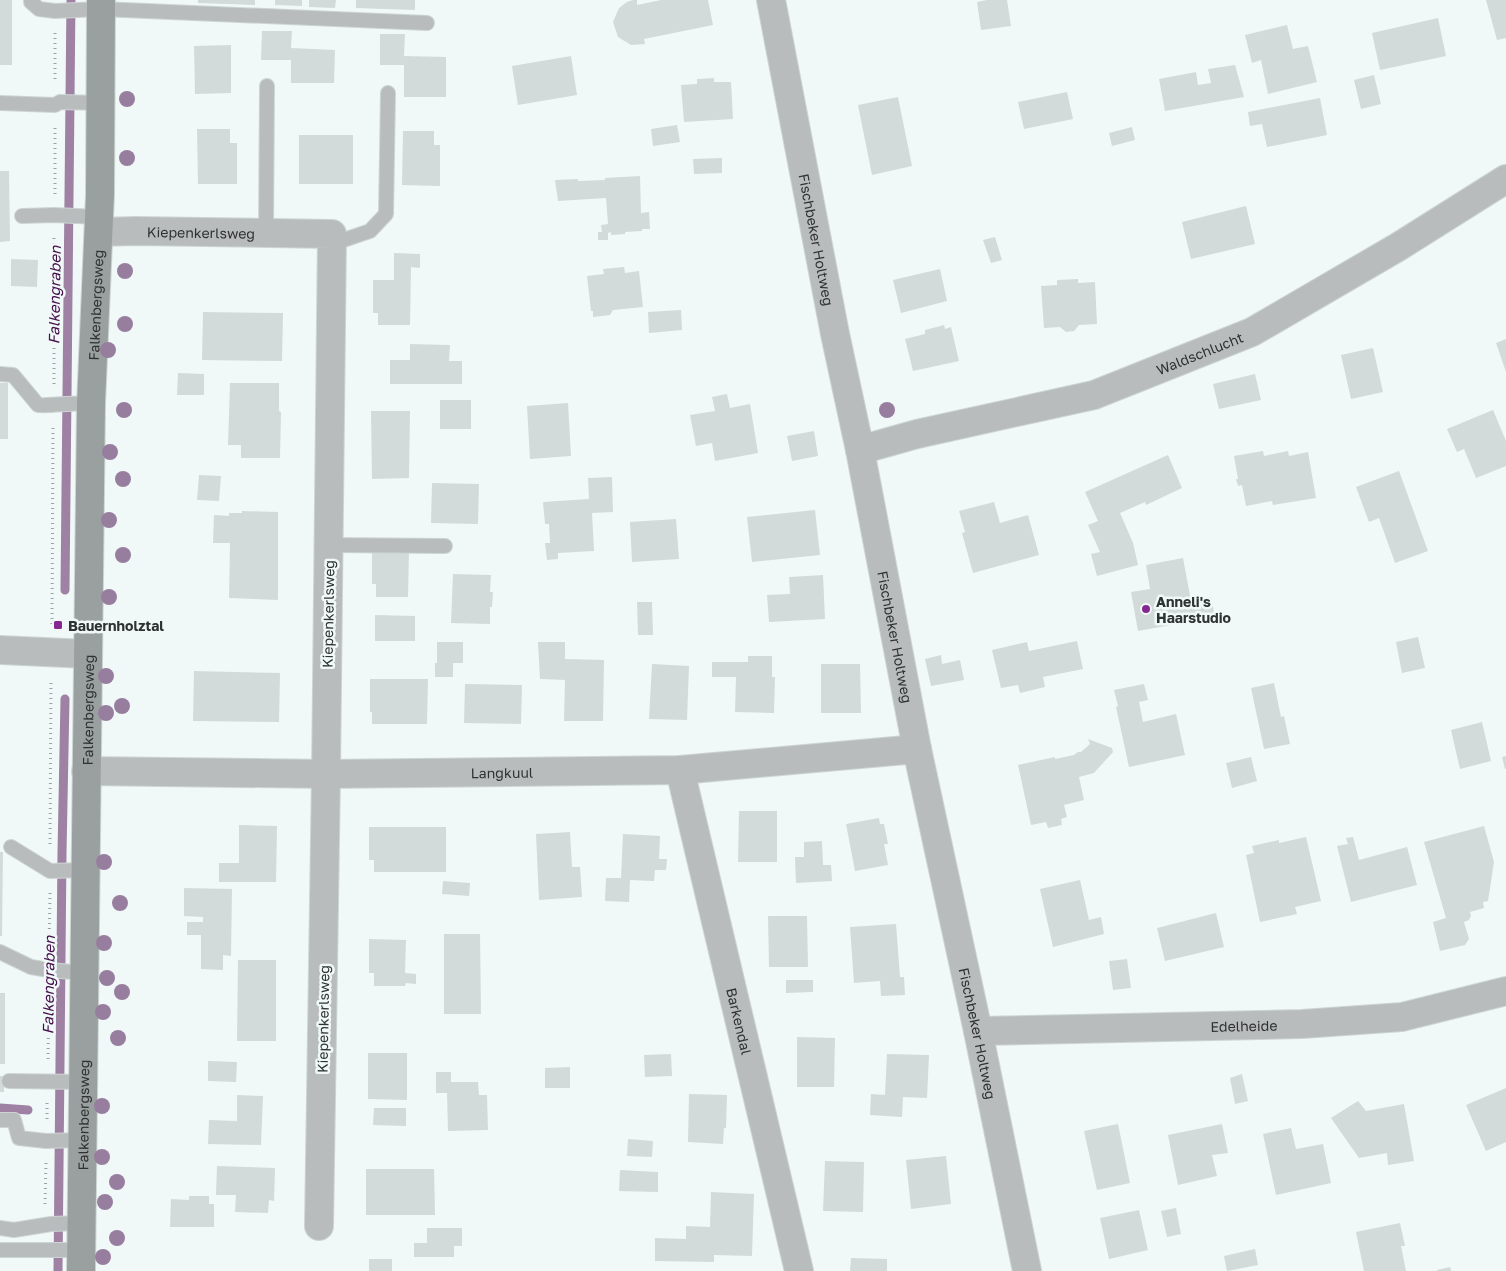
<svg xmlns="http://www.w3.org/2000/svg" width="1506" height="1271" font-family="'Golos Text',sans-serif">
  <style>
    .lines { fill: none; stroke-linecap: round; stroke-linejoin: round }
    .stream { stroke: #9f81a3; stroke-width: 9 }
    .building { fill: #d2dbd9 }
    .lane-casing { stroke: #cdd5d4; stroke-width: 16 }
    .street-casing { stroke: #cdd5d4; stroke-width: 30 }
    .secondary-casing { stroke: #cdd5d4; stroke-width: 30 }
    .path { stroke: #9ba2a1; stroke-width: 3; stroke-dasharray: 1 4; stroke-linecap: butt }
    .lane { stroke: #b9bcbc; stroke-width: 14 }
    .street { stroke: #b9bcbc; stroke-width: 28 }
    .secondary { stroke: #9aa09f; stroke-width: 28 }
    .tree { fill: #977e9e }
    .poi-dot { fill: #862791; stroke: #f0f9f8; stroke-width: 2 }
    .labels { text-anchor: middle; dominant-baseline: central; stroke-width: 5; stroke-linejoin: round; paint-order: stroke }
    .street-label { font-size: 14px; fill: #2e3231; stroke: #f0f9f8 }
    .poi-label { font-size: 14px; font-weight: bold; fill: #2e3231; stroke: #f0f9f8; text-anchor: start }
    .water-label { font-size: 15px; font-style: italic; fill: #460f4b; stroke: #f0f9f8 }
  </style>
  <rect width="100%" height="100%" fill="#f0f9f8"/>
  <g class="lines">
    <!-- stream -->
    <g class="stream">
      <path d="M65 590 71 0"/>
      <path d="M0 1108 28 1110"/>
      <path d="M58 1271 62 853 65 699"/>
    </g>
  </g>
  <!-- building -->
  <g class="building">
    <rect x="0" y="0" width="12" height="65"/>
    <path d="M198 0H255V5L198 3Z"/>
    <path d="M275 0H302V6L275 5Z"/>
    <path d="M309 0H336L335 8 309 7Z"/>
    <path d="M356 0H415V10L356 8Z"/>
    <path d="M633 0H637V5L661 0H708L713 25 644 39 645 44 631 45 618 37 613 22 619 8 627 2Z"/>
    <path d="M987 0H1007L1011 26 981 30 977 2Z"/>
    <path d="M1486 0H1506V38L1497 40Z"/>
    <path d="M1438 18 1446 56 1380 70 1372 33Z"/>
    <path d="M1287 25 1293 49 1308 46 1317 82 1268 94 1261 60 1252 63 1245 35Z"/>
    <path d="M262 31H292L291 48 335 50 334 83H291V60H261Z"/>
    <path d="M380 34H405L404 56 446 57V97H404V65H380Z"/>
    <path d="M231 45V93L195 94 194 46Z"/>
    <path d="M571 56 577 95 518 105 512 66Z"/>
    <path d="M1235 65 1244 97 1165 111 1159 79 1196 72 1198 85 1211 83 1208 69Z"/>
    <path d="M1374 75 1381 104 1361 109 1354 80Z"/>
    <path d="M714 78V82H731L733 119 684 122 681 85 697 84V79Z"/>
    <path d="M1067 92 1073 119 1024 129 1018 102Z"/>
    <path d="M898 97 912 166 872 175 858 105Z"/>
    <path d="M1320 98 1327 135 1267 147 1262 124 1250 126 1248 112Z"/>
    <path d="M677 125 680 142 653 146 651 129Z"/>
    <path d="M1132 127 1135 140 1112 146 1109 133Z"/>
    <path d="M197 129H230V143H237V184H198Z"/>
    <path d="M403 131H434V145H440V186L402 185Z"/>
    <rect x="299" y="135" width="54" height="49"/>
    <path d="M722 158V173L694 174 693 159Z"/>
    <path d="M0 171H9L10 241 0 242Z"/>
    <path d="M640 176 641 213 649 212 650 229H642V231L625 232V234L611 235V232L608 233V240H598V232H602L601 225 608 224 606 198 558 201 555 180 578 179V181L605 180V178Z"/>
    <path d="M1246 206 1255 244 1191 259 1182 222Z"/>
    <path d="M995 237 1002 260 991 263 983 240Z"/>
    <path d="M394 253 420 254V268L411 267 410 325H378V313H373V280H394Z"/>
    <path d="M11 259 38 260 37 287 11 286Z"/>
    <path d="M624 267 625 273 639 271 643 307 613 310 610 315 593 317V311H591L587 276 604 274 603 269Z"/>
    <path d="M940 269 947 301 901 313 893 280Z"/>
    <path d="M1078 279V283L1095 282 1097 324 1079 325 1074 331 1066 332 1060 327 1044 328 1041 286 1057 285V280Z"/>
    <path d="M681 310 682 330 649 333 648 312Z"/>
    <path d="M203 312 283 313 282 361 202 360Z"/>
    <path d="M944 325 945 329 951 327 959 361 913 371 905 339 925 334V330Z"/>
    <path d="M1506 339V372L1496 343Z"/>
    <path d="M410 344 450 345 449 361H462V384H390V360H410Z"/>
    <path d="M1373 348 1383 392 1351 399 1341 355Z"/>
    <path d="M178 373 204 374V395H177Z"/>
    <path d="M1255 374 1261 400 1219 409 1213 384Z"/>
    <rect x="0" y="383" width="8" height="56"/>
    <path d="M230 383H279V411L281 412 280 458H241V445H228Z"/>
    <path d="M727 394 730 408 750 404 758 453 715 461 712 443 696 446 690 415 715 411 712 397Z"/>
    <rect x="440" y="400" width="31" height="29"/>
    <path d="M568 403 571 456 530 459 527 406Z"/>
    <path d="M1493 410 1506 441V466L1476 478 1464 449 1457 452 1447 429Z"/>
    <path d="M371 411H410L409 478 372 479Z"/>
    <path d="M814 431 818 456 792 461 787 436Z"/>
    <path d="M1263 451 1264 456 1288 451 1289 456 1308 452 1316 498 1273 505 1272 501 1246 506 1242 485 1238 486 1236 479H1238L1234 456Z"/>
    <path d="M1168 455 1182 488 1146 505 1145 502 1120 513 1133 543 1138 565 1097 576 1091 554 1100 552 1088 525 1098 521 1085 492Z"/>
    <path d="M1399 471 1428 551 1395 563 1379 518 1369 522 1356 487Z"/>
    <path d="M199 475 221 476 219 501 197 500Z"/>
    <path d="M612 477 613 512 592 513 594 551 558 553V559L547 560 545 543H550L549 524H545L543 502 589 499 588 478Z"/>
    <path d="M432 483 479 484 478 524 431 523Z"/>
    <path d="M994 502 1000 523 1028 515 1039 555 973 573 962 533 965 532 959 511Z"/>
    <path d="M815 510 820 555 752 562 747 517Z"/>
    <path d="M242 511 278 512V600L229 598 230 543H213L214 515 229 516V513H242Z"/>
    <path d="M676 519 679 559 632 562 630 522Z"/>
    <path d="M372 550 409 551 408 597H376V584H372Z"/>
    <path d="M1183 558 1191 601 1211 597 1215 617 1138 631 1131 592 1150 589 1146 565Z"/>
    <path d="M453 574 491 575 490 592H493L492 607H490V624L451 623Z"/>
    <path d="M823 575 825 619 769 622 767 595 790 594 789 577Z"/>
    <path d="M637 602H652L653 635H638Z"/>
    <path d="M375 615 415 616V641H375Z"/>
    <path d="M1418 637 1425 668 1402 673 1396 642Z"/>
    <path d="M1077 641 1083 669 1043 677 1045 687 1020 693 1018 685 1001 688 992 650 1027 642 1029 651Z"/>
    <path d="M437 642H463V663H453V677H435V663H437Z"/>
    <path d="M538 642H565V659L604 660 603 721H564L565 680 540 679Z"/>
    <path d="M941 655 942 664 960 660 964 680 931 686 925 659Z"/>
    <path d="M748 656H772V677H775L774 713 735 712 736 677H712V662H748Z"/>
    <path d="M652 664 689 666 687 720 649 719Z"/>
    <path d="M821 664H860L861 713H821Z"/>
    <path d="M194 671 280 673 279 722 193 721Z"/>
    <path d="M370 679H428L427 724H372V712H370Z"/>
    <path d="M1274 683 1281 717 1284 716 1290 744 1264 749 1251 688Z"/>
    <path d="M465 684 522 685 521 724 464 723Z"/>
    <path d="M1144 684 1148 700 1139 702 1143 722 1176 714 1185 755 1129 767 1116 707 1118 706 1114 690Z"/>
    <path d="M1482 722 1491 761 1460 769 1451 730Z"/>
    <path d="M1088 739 1112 748 1113 752 1094 773 1079 777 1084 800 1064 805 1067 817 1061 819 1062 825 1048 828 1046 822 1031 825 1018 765 1055 757V759L1074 755 1078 752H1081L1090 744Z"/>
    <path d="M1506 756V769H1505L1502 757Z"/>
    <path d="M1251 757 1257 781 1232 788 1226 763Z"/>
    <path d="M739 811H777V862H738Z"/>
    <path d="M879 818 880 824H884L888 844H884L888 865 855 871 846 824Z"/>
    <path d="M239 825 277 826 276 882H219V863H239Z"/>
    <path d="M1484 826 1494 862 1488 901 1483 902 1484 908 1470 912 1471 916 1469 920 1464 922 1469 939 1465 945 1440 951 1433 922 1446 918 1424 842Z"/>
    <path d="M369 827H446V872H374V860H369Z"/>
    <path d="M570 832 572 867H580L582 897 539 900 536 834Z"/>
    <path d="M623 834 660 836 659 859H667L666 870H655L654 881 630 880 629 902 605 901 606 878H621Z"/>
    <path d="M1306 837 1321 901 1295 907 1297 914 1260 922 1246 855 1254 853 1252 846 1279 840V843Z"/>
    <path d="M1353 837 1359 860 1407 847 1417 885 1351 902 1337 846 1348 844 1346 838Z"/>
    <path d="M822 841 823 865H831L832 881 796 883 795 857H804V842Z"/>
    <path d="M0 852H3L2 936H0Z"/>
    <path d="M1080 880 1089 920 1101 917 1104 934 1053 947 1040 889Z"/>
    <path d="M443 881 470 883 469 896 442 894Z"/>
    <path d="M184 888 232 889 231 956 223 955V970L201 969V935H187V922H203V917L184 916Z"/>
    <path d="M1216 913 1224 947 1165 961 1157 928Z"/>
    <path d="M768 916H807L808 967H769Z"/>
    <path d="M896 924 900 977H904L905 995 881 996 880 981 854 983 850 927Z"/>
    <path d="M444 934H480L481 1014H444Z"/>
    <path d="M369 939 406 940 405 973 416 974V984L406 983 405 986H374V973H369Z"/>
    <path d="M1127 959 1131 988 1113 990 1109 961Z"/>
    <path d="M238 960H276V1041H237Z"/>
    <path d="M786 980H813V992L786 993Z"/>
    <rect x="0" y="993" width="5" height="71"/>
    <path d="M797 1037 835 1038 834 1087H797Z"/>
    <path d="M368 1053H407V1100L368 1099Z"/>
    <path d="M671 1054 672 1076 645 1077 644 1055Z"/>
    <path d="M887 1054 929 1055 927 1098 903 1097 902 1117 870 1115 871 1094 885 1095Z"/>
    <path d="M208 1061 237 1062 236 1082 208 1081Z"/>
    <path d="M570 1067V1088H545V1068Z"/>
    <path d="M436 1072H451V1082H478L479 1095H487L488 1130 448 1131 447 1093H436Z"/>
    <path d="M1242 1074 1248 1101 1235 1104 1230 1078Z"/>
    <rect x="0" y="1076" width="4" height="16"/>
    <path d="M1506 1088V1142L1486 1151 1466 1105Z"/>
    <path d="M689 1094 727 1095 726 1128H724L723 1144 688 1142Z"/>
    <path d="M237 1095 263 1096 261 1145 208 1144 209 1120 237 1121Z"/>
    <path d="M1358 1101 1366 1111 1404 1104 1414 1161 1388 1165 1387 1153 1359 1158 1331 1118Z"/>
    <path d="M374 1108H406V1126L373 1125Z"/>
    <path d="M1118 1124 1130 1183 1097 1190 1084 1131Z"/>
    <path d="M1222 1124 1228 1153 1212 1155 1217 1176 1178 1185 1168 1135Z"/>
    <path d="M1291 1128 1296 1149 1323 1144 1331 1183 1276 1195 1263 1134Z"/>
    <path d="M628 1139 653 1141 652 1157 627 1156Z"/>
    <path d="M946 1156 951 1204 911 1209 906 1160Z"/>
    <path d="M825 1161 864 1162 863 1212 823 1211Z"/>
    <path d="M217 1166 275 1168 274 1201 269 1200 268 1213 235 1212 236 1195H216Z"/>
    <path d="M366 1169H434L435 1215H366Z"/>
    <path d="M620 1170 658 1172V1192L619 1191Z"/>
    <path d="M711 1192 754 1194 752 1256 714 1255V1262L655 1261V1238L686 1239V1226L710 1227Z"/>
    <path d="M189 1196H209V1204H214V1227H170L171 1199 189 1200Z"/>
    <path d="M1176 1208 1181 1234 1167 1237 1161 1211Z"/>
    <path d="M1139 1210 1148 1250 1109 1259 1100 1218Z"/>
    <path d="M1400 1223 1405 1246H1401L1406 1271H1364L1356 1232Z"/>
    <path d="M427 1228H462V1246H454V1257H414V1243H427Z"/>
    <path d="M1255 1249 1258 1265 1227 1271 1224 1256Z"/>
    <path d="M851 1258 887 1259V1271H850Z"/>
    <rect x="369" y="1259" width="23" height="12"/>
    <path d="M1450 1267 1451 1271H1437V1270Z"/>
  </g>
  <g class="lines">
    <!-- lane casing -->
    <g class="lane-casing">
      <g id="lane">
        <path d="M31 2 39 9 55 11 101 9 427 23"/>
        <path d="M0 103 55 105 60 102 101 103"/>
        <path d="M22 216 54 215 99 217"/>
        <path d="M266 233 267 86"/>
        <path d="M332 244 370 231 386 214 388 93"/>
        <path d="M0 374 13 375 38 405C56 406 72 402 91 404"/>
        <path d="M329 545 445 546"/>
        <path d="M11 847 50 871 85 870"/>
        <path d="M0 952 31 967 49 970 84 973"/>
        <path d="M9 1081 83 1082"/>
        <path d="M0 1120H14L19 1138 46 1141 82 1140"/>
        <path d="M0 1228 14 1230 51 1224 81 1223"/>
        <path d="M0 1250H81"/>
      </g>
    </g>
    <!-- street casing -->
    <g class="street-casing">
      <g id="street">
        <path id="s1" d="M771 0 835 334 860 450 917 749 978 1031 1027 1271"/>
        <path id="s2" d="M99 232 136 231 332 234 326 774 319 1226"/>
        <path id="s3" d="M860 450 917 434 1094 395 1252 332 1398 247 1506 179"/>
        <path d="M0 650 88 654"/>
        <path id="s4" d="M680 770 799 1271"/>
        <path id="s5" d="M86 771 326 774 680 770 917 749"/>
        <path id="s6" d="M978 1031 1302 1024 1402 1017 1506 991"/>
      </g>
    </g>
    <!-- secondary casing -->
    <g class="secondary-casing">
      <g id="secondary">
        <path id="s7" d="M81 1271 91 404 100 195 101 0"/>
      </g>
    </g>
    <!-- path -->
    <g class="path">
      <path d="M55 33V82"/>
      <path d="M55 194V126"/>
      <path d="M54 384V236"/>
      <path d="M52 624 53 426"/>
      <path d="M50 844 51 681"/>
      <path d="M49 949 50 893"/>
      <path d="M48 1059 49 991"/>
      <path d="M47 1119V1103"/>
      <path d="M45 1204 46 1163"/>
    </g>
    <!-- lane -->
    <use href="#lane" class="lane"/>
    <!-- street -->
    <use href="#street" class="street"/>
    <!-- secondary -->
    <use href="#secondary" class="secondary"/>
  </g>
  <!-- trees -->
  <g class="tree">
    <circle cx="127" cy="99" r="8"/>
    <circle cx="127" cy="158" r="8"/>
    <circle cx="125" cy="271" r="8"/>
    <circle cx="125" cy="324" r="8"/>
    <circle cx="108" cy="350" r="8"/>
    <circle cx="124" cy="410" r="8"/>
    <circle cx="887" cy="410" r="8"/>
    <circle cx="110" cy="452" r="8"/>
    <circle cx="123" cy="479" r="8"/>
    <circle cx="109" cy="520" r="8"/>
    <circle cx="123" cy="555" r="8"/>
    <circle cx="109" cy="597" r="8"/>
    <circle cx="106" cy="676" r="8"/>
    <circle cx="122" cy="706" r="8"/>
    <circle cx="106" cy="713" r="8"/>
    <circle cx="104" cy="862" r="8"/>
    <circle cx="120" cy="903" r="8"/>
    <circle cx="104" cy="943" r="8"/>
    <circle cx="107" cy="978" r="8"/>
    <circle cx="122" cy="992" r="8"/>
    <circle cx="103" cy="1012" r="8"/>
    <circle cx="118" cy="1038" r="8"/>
    <circle cx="102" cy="1106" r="8"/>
    <circle cx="102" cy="1157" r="8"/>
    <circle cx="117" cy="1182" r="8"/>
    <circle cx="105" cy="1202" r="8"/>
    <circle cx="117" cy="1238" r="8"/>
    <circle cx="103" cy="1257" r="8"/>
  </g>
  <!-- markers -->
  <g class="poi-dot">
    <circle cx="1146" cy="609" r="5"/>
    <rect x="53" y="620" width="10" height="10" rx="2.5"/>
  </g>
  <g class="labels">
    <!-- street labels -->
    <g class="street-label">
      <text stroke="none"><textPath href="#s2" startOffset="102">Kiepenkerlsweg</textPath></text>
      <text stroke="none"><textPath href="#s1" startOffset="244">Fischbeker Holtweg</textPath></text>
      <text stroke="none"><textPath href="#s7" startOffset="966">Falkenbergsweg</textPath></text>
      <text stroke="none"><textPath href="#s3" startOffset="354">Waldschlucht</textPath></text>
      <text transform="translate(328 614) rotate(-89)">Kiepenkerlsweg</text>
      <text stroke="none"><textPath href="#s1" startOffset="649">Fischbeker Holtweg</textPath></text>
      <text stroke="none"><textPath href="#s7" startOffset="561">Falkenbergsweg</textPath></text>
      <text stroke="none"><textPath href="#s5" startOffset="416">Langkuul</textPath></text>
      <text transform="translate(323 1019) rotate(-89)">Kiepenkerlsweg</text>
      <text stroke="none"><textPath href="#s4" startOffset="258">Barkendal</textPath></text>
      <text stroke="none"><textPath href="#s6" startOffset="266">Edelheide</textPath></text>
      <text stroke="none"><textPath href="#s1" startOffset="1054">Fischbeker Holtweg</textPath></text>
      <text stroke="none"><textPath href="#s7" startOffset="156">Falkenbergsweg</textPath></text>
    </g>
    <!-- poi labels -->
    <g class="poi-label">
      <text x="1156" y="601">Anneli's<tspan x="1156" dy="16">Haarstudio</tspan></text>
      <text x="68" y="625">Bauernholztal</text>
    </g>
    <!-- water labels -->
    <g class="water-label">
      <text transform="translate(54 295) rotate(-89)">Falkengraben</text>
      <text transform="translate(48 985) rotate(-89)">Falkengraben</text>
    </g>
  </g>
</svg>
